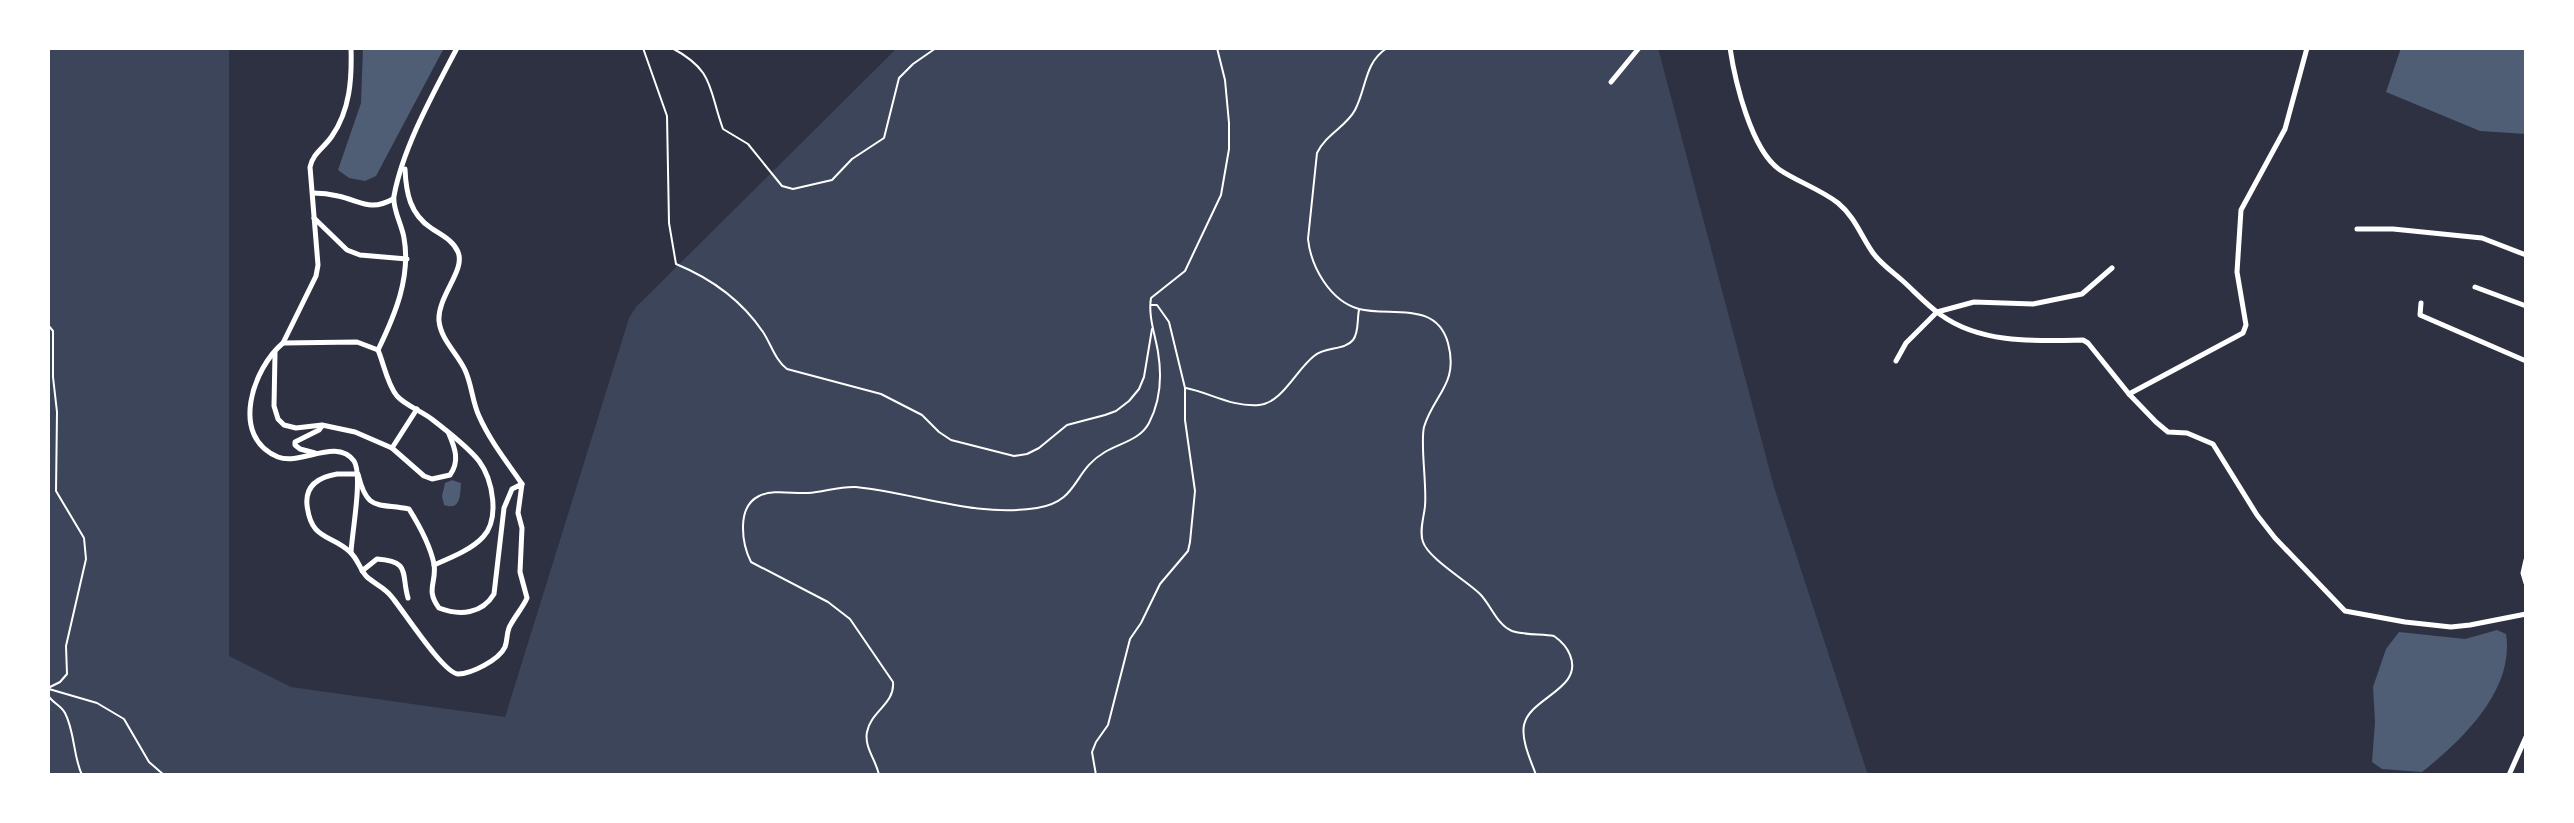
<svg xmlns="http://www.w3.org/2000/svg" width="2574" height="823" font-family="Ubuntu,sans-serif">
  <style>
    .green { fill: #3c4559 }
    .water { fill: #4f5d75 }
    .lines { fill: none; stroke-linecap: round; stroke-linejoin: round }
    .path { stroke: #fff; stroke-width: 2 }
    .minor { stroke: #fff; stroke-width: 5 }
  </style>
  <rect width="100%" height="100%" fill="#2d3142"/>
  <!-- green -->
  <path class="green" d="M48 48H229V656L291 687 505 717 629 318 636 307 897 48H1658L1774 487 1868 775H48Z"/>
  <!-- water -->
  <g class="water">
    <path d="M363 48H444L376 176 365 181 349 178 338 170 361 103Z"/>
    <path d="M2401 48H2526V134L2480 131 2386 92Z"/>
    <path d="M452 480 461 483C460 495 461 511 444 505L442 496 445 483Z"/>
    <path d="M2497 630 2506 634C2515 690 2462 740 2422 772L2382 769 2372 762 2375 722 2373 687 2386 649 2399 632 2465 639Z"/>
  </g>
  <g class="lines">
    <!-- path -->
    <g class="path">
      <path d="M643 48 667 116 669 223 676 264C710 278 742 301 763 332 771 344 775 360 787 369L881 394 922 415 939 432 951 440 1014 456 1027 454 1039 448 1067 425 1105 415 1116 411 1129 401 1139 389 1144 377 1152 329"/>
      <path d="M672 48C715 71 708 88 723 129L748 144 782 186 793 189 832 180 852 159 884 138 899 78 913 64 936 48"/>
      <path d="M1387 48C1364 63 1367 87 1355 110 1346 127 1327 133 1317 153L1308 239C1311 267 1330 301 1359 309 1390 317 1436 300 1448 343 1459 384 1434 394 1424 427 1420 443 1427 485 1425 506 1424 517 1419 531 1423 542 1429 559 1467 581 1480 594 1491 605 1497 625 1512 631 1524 635 1541 634 1554 636 1561 641 1567 647 1570 655 1584 689 1530 697 1524 725 1521 740 1531 761 1536 775"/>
      <path d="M48 325 53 331V377L57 412 56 491 84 538 86 559 66 646 67 674 60 682 48 688"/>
      <path d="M1186 388C1211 393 1231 407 1259 405 1282 403 1296 370 1314 356 1326 346 1344 351 1353 340 1359 333 1357 319 1359 310"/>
      <path d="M49 689 97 703 124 719 149 762 164 775"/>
      <path d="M48 695C52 703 61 705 65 713 75 732 73 756 82 775"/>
      <path d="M879 775C876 760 864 747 867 732 871 711 895 704 893 682L850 619 828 602 751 562C742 544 736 507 759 496 773 489 793 494 808 493 824 492 840 486 856 487 916 493 976 518 1037 508 1080 501 1072 471 1105 452 1120 443 1140 440 1149 423 1161 400 1162 376 1158 352 1155 334 1148 316 1151 298L1185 271 1221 195 1229 149V123L1225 80 1217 48"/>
      <path d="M1096 775 1092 752 1096 742 1108 725 1130 639 1141 623 1160 584 1188 551 1190 542 1195 491 1185 420V388L1169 322 1157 305H1151"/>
    </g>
    <!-- minor -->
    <g class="minor">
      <path d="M351 48C352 79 350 110 332 136 324 148 313 153 310 167L318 265 316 276 283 343C253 368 229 437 278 457 301 466 336 437 354 461 363 475 352 533 351 552"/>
      <path d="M1730 48C1735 81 1751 150 1780 170 1798 182 1820 189 1838 203 1855 217 1861 236 1873 253 1881 264 1894 273 1904 282 1916 293 1928 306 1941 315 1981 344 2036 341 2083 340L2088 343 2129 394 2156 422 2168 432 2187 433 2213 444 2257 515 2275 538 2345 611 2405 622 2451 627 2470 625 2526 614"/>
      <path d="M1611 82 1639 48"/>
      <path d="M405 169C406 193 410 214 431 228 441 235 453 240 458 252 466 270 437 297 439 321 441 340 457 353 465 370 472 385 472 401 479 416 490 441 507 462 522 484"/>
      <path d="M313 193C321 193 330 194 338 196 361 201 370 212 393 199"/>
      <path d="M314 218 347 250 360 255 407 259"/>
      <path d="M2357 229H2393L2482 238 2526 255"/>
      <path d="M2475 287 2526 306"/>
      <path d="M2421 303 2420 315 2526 361"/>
      <path d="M283 343 357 342 378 350"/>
      <path d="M275 353 274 406 278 419 284 425 296 428 322 425 355 432 392 448 424 476 432 479 450 475C460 461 455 448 449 434"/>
      <path d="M1896 361 1906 343 1937 312 1974 302 2033 304 2082 294 2112 268"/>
      <path d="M2129 394 2243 333 2246 325 2237 272 2241 210 2285 129 2307 48"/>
      <path d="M392 448 417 409"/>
      <path d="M315 453 300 449 295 445V442L319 430 322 426"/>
      <path d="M337 474H358C367 511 376 503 409 509 419 525 430 545 434 564 437 583 425 589 439 608 460 616 482 614 494 594L504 508 512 489 522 484 518 513 522 528 520 572 527 598C523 607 516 615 511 624 506 631 508 639 505 647 499 660 471 674 458 674 443 673 403 610 391 596 385 588 375 584 367 577 360 570 358 559 350 552 331 534 311 541 307 505 305 485 319 477 337 474Z"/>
      <path d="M2526 560 2523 573 2526 583"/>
      <path d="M434 565C450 558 471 550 483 537 500 519 493 480 479 461 467 446 448 432 433 420 422 411 406 406 397 396 387 384 384 364 378 350 395 315 411 277 404 238 402 225 392 208 394 196 403 147 434 92 457 48"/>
      <path d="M362 571 377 559C411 561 401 574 408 598"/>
      <path d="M2509 775 2526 737"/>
    </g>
  </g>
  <!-- border -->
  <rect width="2574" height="823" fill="none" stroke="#ffffff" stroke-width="100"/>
</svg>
